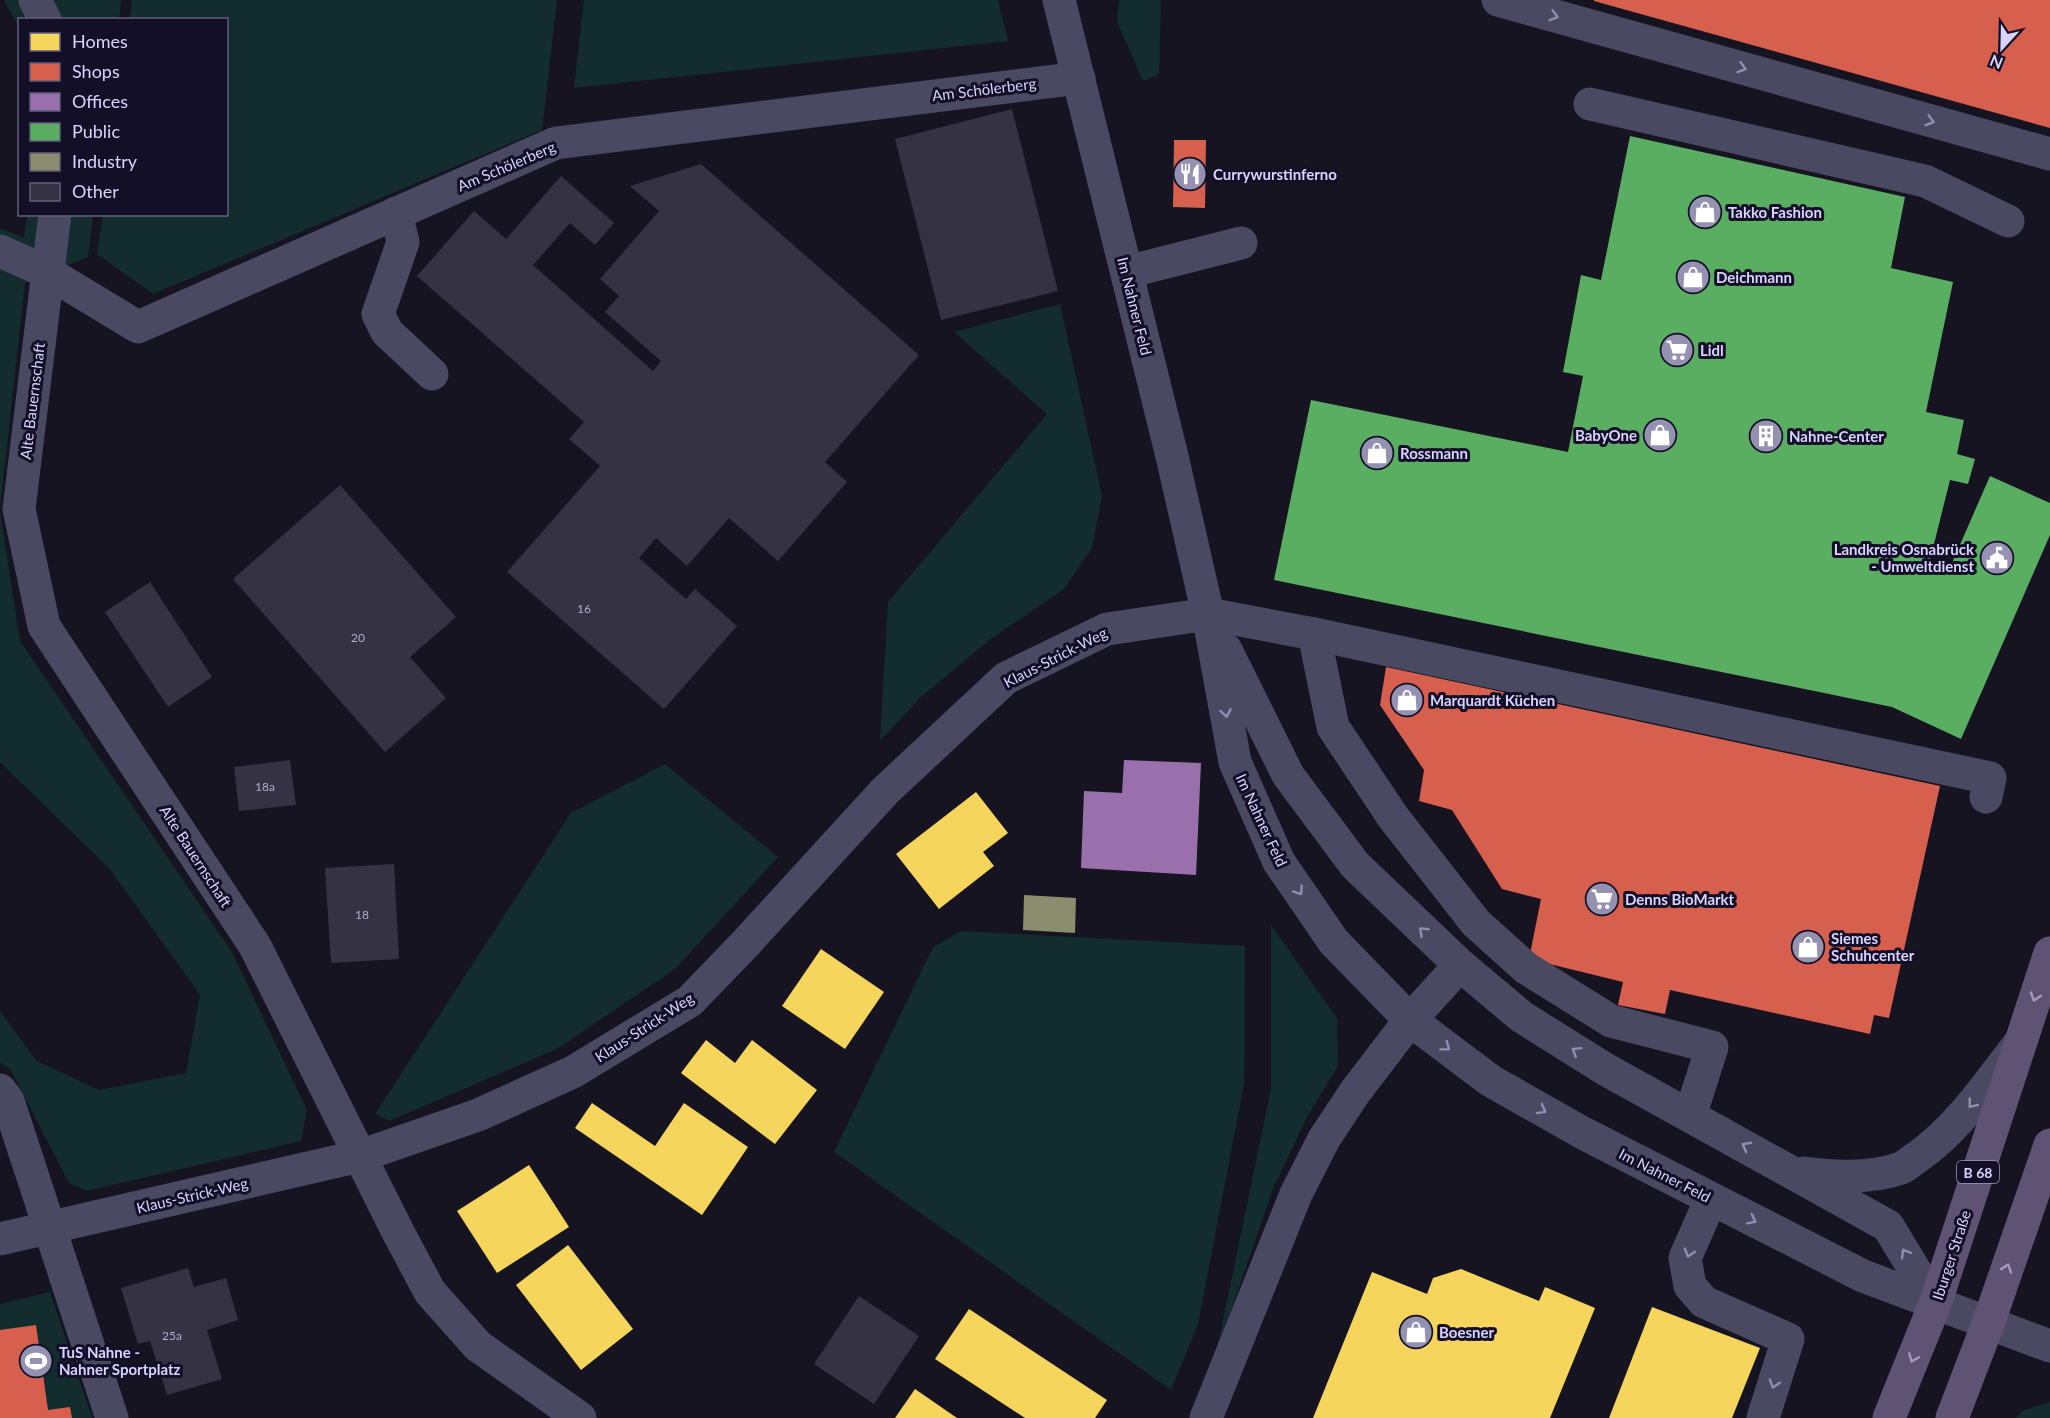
<svg xmlns="http://www.w3.org/2000/svg" width="2050" height="1418" font-family="Lato,sans-serif">
  <style>
    .green { fill: #132c2d }
    .homes { fill: #f6d55c }
    .shops { fill: #d6604d }
    .offices { fill: #9970ab }
    .public { fill: #5aae61 }
    .industry { fill: #8c8c6e }
    .building { fill: #343243 }
    .lines { fill: none; stroke-linecap: round; stroke-linejoin: round }
    .minor { stroke: #4a4962; stroke-width: 33 }
    .major { stroke: #5e5373; stroke-width: 33 }
    .oneway { stroke: #928eb0 }
    .oneway2 { stroke: #a29ac0 }
    .labels { text-anchor: middle; dominant-baseline: central; stroke-width: 6; stroke-linejoin: round; paint-order: stroke }
    .number-label { font-size: 12px; fill: #b0acd0 }
    .shield { fill: #130f26; stroke: #9e99be; stroke-width: 1.5 }
    .shield-label { font-size: 14px; font-weight: bold; fill: #d9d4ff }
    .street-label { font-size: 15px; fill: #d9d4ff; stroke: #130f26 }
    .poi-label { font-size: 15px; font-weight: bold; fill: #d9d4ff; stroke: #130f26; text-anchor: start }
  </style>
  <rect width="100%" height="100%" fill="#161421"/>
  <!-- green -->
  <g class="green">
    <path d="M4 0H121L119 19 20 20 19 27Z"/>
    <path d="M132 0H557L542 130 153 294 97 254 103 215 226 214V20L130 19Z"/>
    <path d="M584 0H998L1008 41 574 88Z"/>
    <path d="M1119 0H1161L1159 74 1143 81 1117 21Z"/>
    <path d="M27 215H93L88 257 25 283 0 509V228L24 238Z"/>
    <path d="M1060 304 1102 496 1092 548 1064 589 992 638 921 697 880 741 888 602 1047 414 954 332Z"/>
    <path d="M0 512 20 641 232 952 307 1110 301 1141 87 1191 69 1183 10 1069 0 1063V1011L37 1061 99 1090 186 1073 200 995 109 868 0 762Z"/>
    <path d="M665 764 778 857 675 969 557 1049 389 1121 375 1114 571 813Z"/>
    <path d="M1271 925 1337 1018 1338 1066 1306 1119 1273 1189 1216 1354 1271 1089Z"/>
    <path d="M961 931 1245 946 1244 1084 1198 1324 1171 1390 834 1152 933 947Z"/>
    <path d="M50 1292 92 1418H0V1304Z"/>
    <path d="M2050 1402V1418H2016L2022 1411Z"/>
  </g>
  <!-- homes -->
  <g class="homes">
    <path d="M976 792 1008 833 983 852 994 866 939 909 896 854Z"/>
    <path d="M821 949 884 992 845 1049 782 1006Z"/>
    <path d="M706 1040 735 1063 752 1040 817 1090 775 1144 681 1073Z"/>
    <path d="M592 1103 655 1146 684 1103 748 1147 702 1215 575 1128Z"/>
    <path d="M529 1165 569 1227 497 1273 457 1211Z"/>
    <path d="M568 1245 633 1329 581 1370 516 1285Z"/>
    <path d="M1461 1269 1539 1301 1545 1287 1595 1308 1550 1418H1313L1372 1272 1427 1294 1433 1278Z"/>
    <path d="M1652 1307 1760 1348 1732 1418H1609Z"/>
    <path d="M969 1309 1107 1400 1095 1418H1025L935 1359Z"/>
    <path d="M915 1389 957 1418H895Z"/>
  </g>
  <!-- shops -->
  <g class="shops">
    <path d="M1594 0H2050V128L1594 1Z"/>
    <path d="M1174 140H1206L1205 208 1173 207Z"/>
    <path d="M1386 667 1940 786 1889 1018 1874 1015 1870 1034 1670 990 1665 1014 1618 1005 1623 982 1529 959 1541 899 1502 889 1452 810 1419 801 1424 770 1380 705Z"/>
    <path d="M36 1325 48 1410 70 1407 72 1418H0V1330Z"/>
  </g>
  <!-- offices -->
  <path class="offices" d="M1124 760 1201 763 1196 875 1081 868 1084 791 1122 793Z"/>
  <!-- public -->
  <path class="public" d="M1630 136 1905 197 1891 268 1953 282 1926 412 1964 420 1957 454 1975 459 1968 484 1950 480 1929 564 1949 570 1990 476 2050 503V535L1961 739 1892 707 1274 580 1311 400 1568 452 1583 376 1563 372 1581 275 1601 280Z"/>
  <!-- industry -->
  <path class="industry" d="M1024 895 1076 898 1075 933 1023 930Z"/>
  <!-- building -->
  <g class="building">
    <path d="M1012 109 1058 291 941 320 895 139Z"/>
    <path d="M701 164 919 355 825 462 847 482 778 561 729 518 687 566 656 538 639 558 686 599 695 589 737 626 664 709 507 572 600 466 569 439 584 422 417 276 474 211 506 239 561 176 614 223 595 245 570 223 533 265 653 371 661 361 605 312 619 296 600 279 659 211 630 186Z"/>
    <path d="M340 485 456 617 410 657 446 698 385 752 233 579Z"/>
    <path d="M150 582 212 677 168 707 105 612Z"/>
    <path d="M290 760 296 805 239 811 234 767Z"/>
    <path d="M394 864 399 959 331 963 325 868Z"/>
    <path d="M188 1268 194 1287 226 1278 238 1320 207 1330 222 1379 167 1395 150 1341 138 1344 121 1288Z"/>
    <path d="M859 1296 919 1336 874 1404 814 1364Z"/>
  </g>
  <g class="lines">
    <!-- minor -->
    <g class="minor">
      <path d="M35 0 45 20"/>
      <path d="M1059 0 1171 452 1208 614 1235 762 1279 862 1334 942 1410 1020 1491 1081 1583 1133 1863 1276 2050 1346"/>
      <path d="M1498 0 2050 154"/>
      <path d="M1590 104 1925 181 2008 221"/>
      <path d="M396 213 403 242 378 314 387 332 432 374"/>
      <path d="M55 214 19 509 44 626 255 946 398 1232 430 1292 478 1346 580 1418"/>
      <path d="M0 251 47 272 138 327 556 143 1079 78"/>
      <path d="M1127 272 1241 243"/>
      <path d="M1314 634 1333 727 1393 817 1476 923 1526 968 1611 1021 1712 1047 1690 1116"/>
      <path d="M1226 650 1288 775 1355 865 1460 965 1522 1017 1605 1069 1888 1226 1935 1304"/>
      <path d="M0 1090 8 1101 112 1418"/>
      <path d="M1804 1173C1834 1177 1871 1179 1901 1168 1906 1166 1911 1161 1916 1158 1958 1129 1987 1085 2018 1045"/>
      <path d="M1711 1199 1685 1258 1690 1286 1704 1302 1788 1339 1763 1418"/>
      <path d="M0 1239 360 1156 478 1115 573 1072 690 1001 745 944 885 791 1006 678 1107 629 1208 614 1314 634 1990 778 1986 797"/>
      <path d="M1206 1418 1296 1194 1324 1139 1355 1092 1410 1020 1460 965"/>
    </g>
    <!-- major -->
    <g class="major">
      <path d="M1889 1418 1935 1304 2050 953"/>
      <path d="M1952 1418 1988 1324 2050 1145"/>
    </g>
  </g>
  <!-- one-way arrows -->
  <defs><path id="oneway-chevron" d="M-2-3.5L2.5 0L-2 3.5" fill="none" stroke-width="1.6" stroke-linecap="round" stroke-linejoin="round" transform="scale(1.5)"/></defs>
  <g class="oneway">
    <use href="#oneway-chevron" transform="translate(1554 16) rotate(16)"/>
    <use href="#oneway-chevron" transform="translate(1742 68) rotate(16)"/>
    <use href="#oneway-chevron" transform="translate(1930 121) rotate(16)"/>
    <use href="#oneway-chevron" transform="translate(1226 713) rotate(80)"/>
    <use href="#oneway-chevron" transform="translate(1299 891) rotate(56)"/>
    <use href="#oneway-chevron" transform="translate(1423 931) rotate(-136)"/>
    <use href="#oneway-chevron" transform="translate(1446 1047) rotate(37)"/>
    <use href="#oneway-chevron" transform="translate(1576 1051) rotate(-148)"/>
    <use href="#oneway-chevron" transform="translate(1972 1104) rotate(128)"/>
    <use href="#oneway-chevron" transform="translate(1542 1110) rotate(29)"/>
    <use href="#oneway-chevron" transform="translate(1746 1146) rotate(-152)"/>
    <use href="#oneway-chevron" transform="translate(1752 1220) rotate(27)"/>
    <use href="#oneway-chevron" transform="translate(1689 1253) rotate(107)"/>
    <use href="#oneway-chevron" transform="translate(1905 1253) rotate(-121)"/>
    <use href="#oneway-chevron" transform="translate(1774 1384) rotate(107)"/>
  </g>
  <g class="oneway2">
    <use href="#oneway-chevron" transform="translate(2035 997) rotate(108)"/>
    <use href="#oneway-chevron" transform="translate(2007 1268) rotate(-71)"/>
    <use href="#oneway-chevron" transform="translate(1913 1358) rotate(112)"/>
  </g>
  <!-- icons -->
  <defs>
    <g id="restaurant-disc" transform="scale(1.725)"><circle r="9.5" fill="#9591b1" stroke="#130f26"/><path d="M-5-6h1v4h1v-4h1v4h1v-4h1v5L-1.5 .5V6h-2V.5L-5-1ZM5-6V6H3V1.5H1.5Q1.5-4 5-6Z" fill="#fff"/></g>
    <g id="shop-disc" transform="scale(1.725)"><circle r="9.5" fill="#9591b1" stroke="#130f26"/><path d="M-5-2.5h2.3a2.7 3.5 0 0 1 5.4 0H5L5.5 6h-11ZM-1.5-2.5h3a1.5 2.3 0 0 0-3 0Z" fill="#fff"/></g>
    <g id="supermarket-disc" transform="scale(1.725)"><circle r="9.5" fill="#9591b1" stroke="#130f26"/><path d="M-6-5.5h2.5l.6 2H6L4.5 2H-2.5L-4.4-4H-6ZM-1.5 3.2a1.3 1.3 0 1 0 .1 0ZM3 3.2a1.3 1.3 0 1 0 .1 0Z" fill="#fff"/></g>
    <g id="building-disc" transform="scale(1.725)"><circle r="9.5" fill="#9591b1" stroke="#130f26"/><path d="M-4-6H4V6H1V3H-1V6H-4ZM-2.5-4.3h1.7v1.8h-1.7ZM.8-4.3h1.7v1.8H.8ZM-2.5-1h1.7V.8h-1.7ZM.8-1h1.7V.8H.8Z" fill="#fff"/></g>
    <g id="civic-disc" transform="scale(1.725)"><circle r="9.5" fill="#9591b1" stroke="#130f26"/><path d="M-.6-6.5H3V-4.5H.6V-3L4-1V1h2V6H-6V1h2V-1L-.6-3ZM-1.2 2.5V6h2.4V2.5Z" fill="#fff"/></g>
    <g id="stadium-disc" transform="scale(1.725)"><circle r="9.5" fill="#9591b1" stroke="#130f26"/><path d="M0-5a6.5 5 0 1 0 0 10a6.5 5 0 1 0 0-10ZM-3.5-1.8h7v3.6h-7Z" fill="#fff"/></g>
  </defs>
  <g fill-rule="evenodd">
    <use href="#restaurant-disc" x="1190" y="174"/>
    <use href="#shop-disc" x="1705" y="212"/>
    <use href="#shop-disc" x="1693" y="277"/>
    <use href="#supermarket-disc" x="1677" y="350"/>
    <use href="#shop-disc" x="1660" y="435"/>
    <use href="#building-disc" x="1766" y="436"/>
    <use href="#shop-disc" x="1377" y="453"/>
    <use href="#civic-disc" x="1997" y="558"/>
    <use href="#shop-disc" x="1407" y="700"/>
    <use href="#supermarket-disc" x="1602" y="899"/>
    <use href="#shop-disc" x="1808" y="947"/>
    <use href="#shop-disc" x="1416" y="1332"/>
    <use href="#stadium-disc" x="36" y="1361"/>
  </g>
  <g class="labels">
    <!-- number labels -->
    <g class="number-label">
      <text x="584" y="608">16</text>
      <text x="358" y="637">20</text>
      <text x="265" y="786">18a</text>
      <text x="362" y="914">18</text>
      <text x="172" y="1335">25a</text>
    </g>
    <!-- shield labels -->
    <rect class="shield" x="1957" y="1161" width="42" height="22" rx="4.5"/>
    <g class="shield-label">
      <text x="1978" y="1172">B 68</text>
    </g>
    <!-- street labels -->
    <g class="street-label">
      <text transform="translate(984 89) rotate(-7)">Am Schölerberg</text>
      <text transform="translate(506 166) rotate(-23)">Am Schölerberg</text>
      <text transform="translate(1135 306) rotate(76)">Im Nahner Feld</text>
      <text transform="translate(32 401) rotate(-83)">Alte Bauernschaft</text>
      <text transform="translate(1055 657) rotate(-27)">Klaus-Strick-Weg</text>
      <text transform="translate(1262 820) rotate(65)">Im Nahner Feld</text>
      <text transform="translate(196 856) rotate(57)">Alte Bauernschaft</text>
      <text transform="translate(644 1027) rotate(-33)">Klaus-Strick-Weg</text>
      <text transform="translate(1665 1175) rotate(27)">Im Nahner Feld</text>
      <text transform="translate(192 1195) rotate(-13)">Klaus-Strick-Weg</text>
      <text transform="translate(1951 1255) rotate(-72)">Iburger Straße</text>
    </g>
    <!-- poi labels -->
    <g class="poi-label">
      <text x="1213" y="174">Currywurstinferno</text>
      <text x="1728" y="212">Takko Fashion</text>
      <text x="1716" y="277">Deichmann</text>
      <text x="1700" y="350">Lidl</text>
      <text x="1637" y="435" text-anchor="end">BabyOne</text>
      <text x="1789" y="436">Nahne-Center</text>
      <text x="1400" y="453">Rossmann</text>
      <text x="1974" y="549" text-anchor="end">Landkreis Osnabrück<tspan x="1974" dy="17">- Umweltdienst</tspan></text>
      <text x="1430" y="700">Marquardt Küchen</text>
      <text x="1625" y="899">Denns BioMarkt</text>
      <text x="1831" y="938">Siemes<tspan x="1831" dy="17">Schuhcenter</tspan></text>
      <text x="1439" y="1332">Boesner</text>
      <text x="59" y="1352">TuS Nahne -<tspan x="59" dy="17">Nahner Sportplatz</tspan></text>
    </g>
  </g>
  <!-- legend -->
  <rect x="18" y="18" width="210" height="198" fill="#130f26" stroke="#625e7d" stroke-width="1.5"/>
  <rect x="30" y="33" width="30" height="18" fill="#f6d55c" stroke="#625e7d" stroke-width="1.5"/>
  <text x="72" y="48" font-size="18" fill="#d9d4ff">Homes</text>
  <rect x="30" y="63" width="30" height="18" fill="#d6604d" stroke="#625e7d" stroke-width="1.5"/>
  <text x="72" y="78" font-size="18" fill="#d9d4ff">Shops</text>
  <rect x="30" y="93" width="30" height="18" fill="#9970ab" stroke="#625e7d" stroke-width="1.5"/>
  <text x="72" y="108" font-size="18" fill="#d9d4ff">Offices</text>
  <rect x="30" y="123" width="30" height="18" fill="#5aae61" stroke="#625e7d" stroke-width="1.5"/>
  <text x="72" y="138" font-size="18" fill="#d9d4ff">Public</text>
  <rect x="30" y="153" width="30" height="18" fill="#8c8c6e" stroke="#625e7d" stroke-width="1.5"/>
  <text x="72" y="168" font-size="18" fill="#d9d4ff">Industry</text>
  <rect x="30" y="183" width="30" height="18" fill="#343243" stroke="#625e7d" stroke-width="1.5"/>
  <text x="72" y="198" font-size="18" fill="#d9d4ff">Other</text>
  <!-- north arrow -->
  <g transform="translate(2002 48) rotate(202)" stroke="#130f26" stroke-width="4.5" paint-order="stroke">
  <path d="M0-4.5L10 22L0 15L-10 22Z" fill="#d9d4ff"/>
  <text y="-9" font-size="16" font-weight="bold" text-anchor="middle" fill="#d9d4ff">N</text>
  </g>
</svg>
